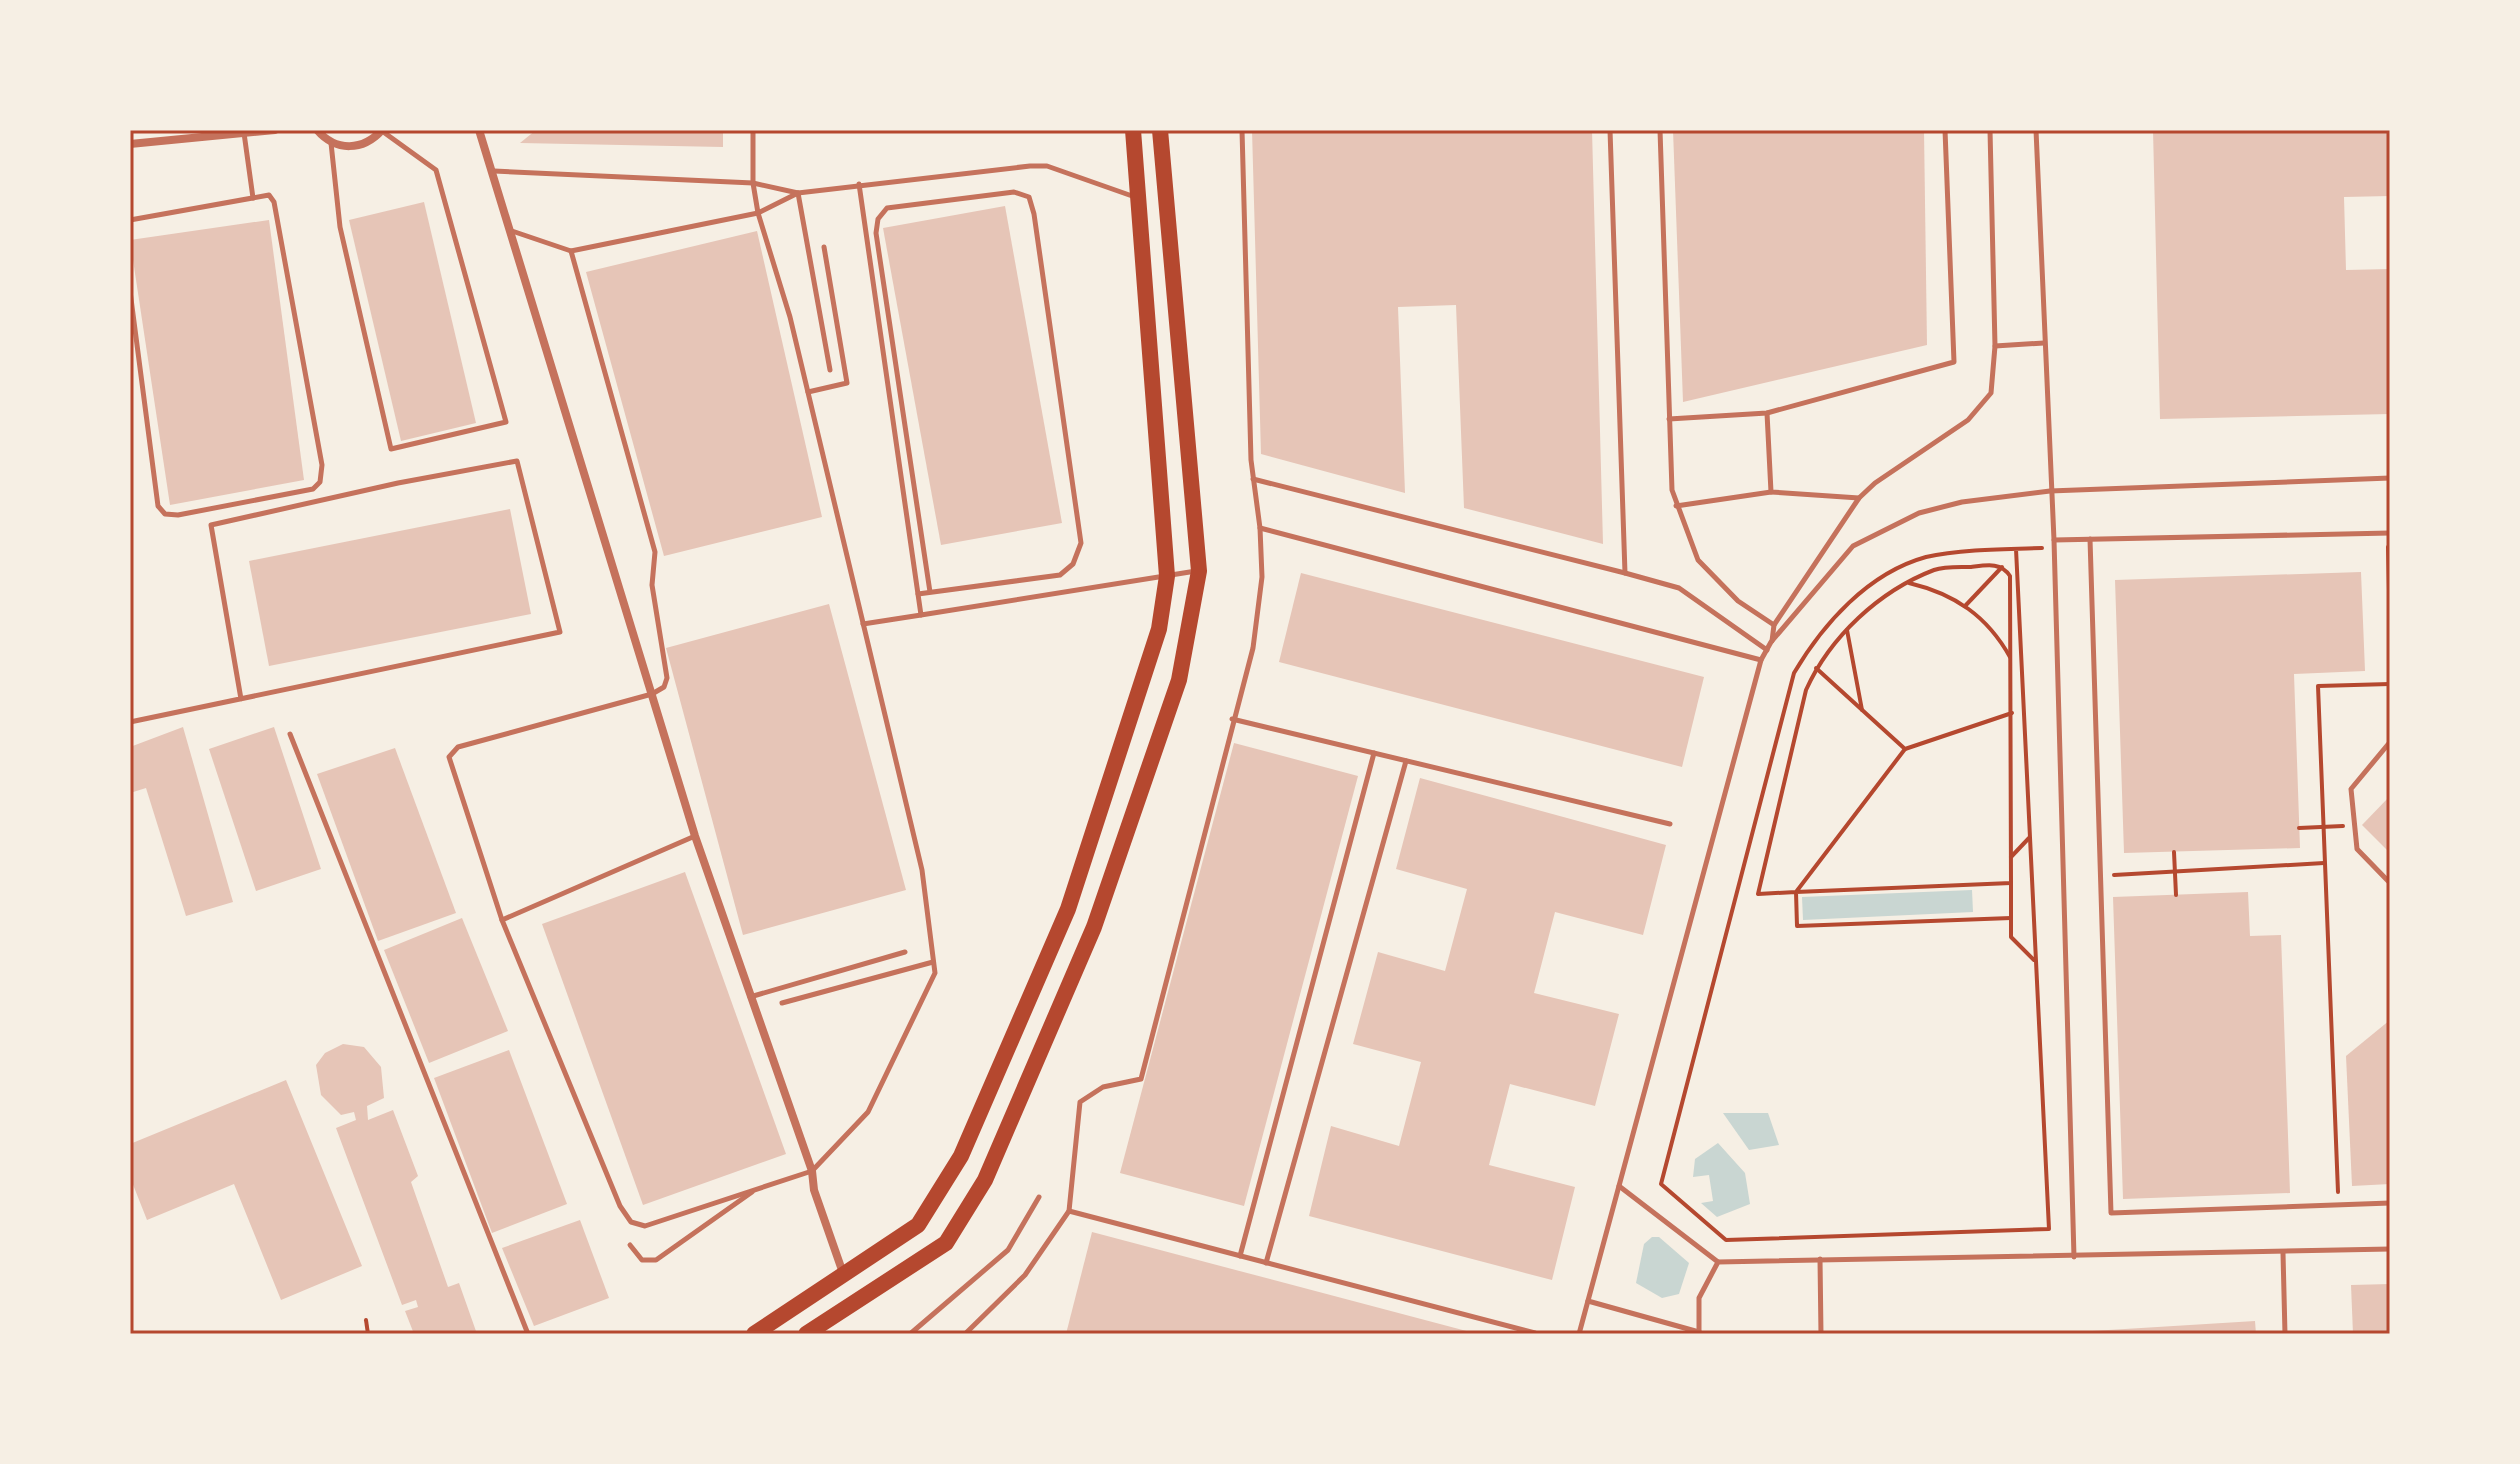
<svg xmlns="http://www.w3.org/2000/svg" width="2520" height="1464" font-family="Ubuntu,sans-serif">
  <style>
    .water { fill: #c9d6d2 }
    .building { fill: #e6c5b7 }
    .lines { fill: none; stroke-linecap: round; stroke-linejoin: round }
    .path { stroke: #b5482f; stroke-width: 4 }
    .service { stroke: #c5725c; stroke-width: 5 }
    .minor { stroke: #c5725c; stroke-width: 8 }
    .primary { stroke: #b5482f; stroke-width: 16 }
    .neatline { fill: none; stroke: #b5482f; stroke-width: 3 }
  </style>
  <rect width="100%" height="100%" fill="#f6efe4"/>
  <!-- water -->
  <g class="water">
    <path d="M1972 890 1973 912 1803 920 1802 897Z"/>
    <path d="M1723 1113H1768L1779 1145 1749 1150Z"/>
    <path d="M1718 1143 1745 1173 1750 1204 1717 1217 1701 1203 1713 1201 1709 1175 1693 1177 1695 1159Z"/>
    <path d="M1652 1237H1659L1689 1263 1679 1294 1662 1298 1636 1283 1644 1244Z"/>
  </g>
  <!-- building -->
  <g class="building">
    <path d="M536 130H723V147L520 143Z"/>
    <path d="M1252 130H1592L1603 544 1464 508 1456 305 1398 307 1405 493 1261 454Z"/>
    <path d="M1673 130H1924L1927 345 1683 402Z"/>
    <path d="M2153 130H2390V196L2344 197 2346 270 2390 269V414L2160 419Z"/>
    <path d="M424 202 476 423 401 441 349 220Z"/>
    <path d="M1005 206 1062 523 941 545 883 228Z"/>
    <path d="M269 220 304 480 170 505 130 240Z"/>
    <path d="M757 231 822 517 664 556 586 272Z"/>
    <path d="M510 509 531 614 269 666 249 561Z"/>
    <path d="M2361 572 2365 671 2294 674 2300 848 2124 853 2115 580Z"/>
    <path d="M1301 573 1704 677 1682 767 1279 662Z"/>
    <path d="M829 604 906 890 743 935 666 648Z"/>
    <path d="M183 727 233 902 186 916 146 788 130 793V747Z"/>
    <path d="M274 727 321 869 256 891 209 749Z"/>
    <path d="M1234 743 1358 776 1244 1206 1120 1173Z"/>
    <path d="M395 748 456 913 378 941 317 774Z"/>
    <path d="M1420 778 1666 845 1643 935 1555 912 1534 993 1619 1014 1595 1106 1510 1084 1489 1165 1575 1187 1552 1280 1309 1216 1331 1126 1399 1146 1421 1062 1353 1044 1378 952 1445 971 1467 889 1396 869Z"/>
    <path d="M2390 796V853L2362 825Z"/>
    <path d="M685 872 786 1154 643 1205 542 924Z"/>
    <path d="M2248 892 2250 936 2281 935 2290 1193 2123 1199 2113 897Z"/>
    <path d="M462 918 508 1031 429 1063 384 950Z"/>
    <path d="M2390 1020V1184L2352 1186 2346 1056Z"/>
    <path d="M343 1044 364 1047 381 1067 384 1098 367 1106 368 1120 393 1110 418 1176 411 1182 448 1287 459 1283 477 1334H414L405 1311 418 1307 416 1300 402 1305 336 1128 356 1120 354 1112 341 1115 321 1095 316 1065 325 1053Z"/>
    <path d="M509 1050 567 1204 492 1233 434 1078Z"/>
    <path d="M286 1080 362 1266 281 1300 234 1184 147 1220 130 1177V1144Z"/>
    <path d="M580 1220 609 1298 534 1326 502 1248Z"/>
    <path d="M1092 1232 1474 1333V1334H1066Z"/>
    <path d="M2390 1284V1334H2353L2351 1285Z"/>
    <path d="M2255 1321 2256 1334H2076V1332Z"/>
  </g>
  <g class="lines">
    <!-- path -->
    <g class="path">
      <path d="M2388 547 2390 633"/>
      <path d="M2016 549 2049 1229 1726 1240 1661 1184 1794 673C1823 624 1868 573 1926 557 1959 549 2008 549 2042 548"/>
      <path d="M1909 583C1955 594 1987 616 2010 657"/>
      <path d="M1966 605 2002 567"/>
      <path d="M1847 630 1862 710"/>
      <path d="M1816 668 1905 749 2012 713"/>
      <path d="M1905 749 1796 892 2011 883 2010 576C2001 562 1987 565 1971 567 1960 567 1945 566 1934 570 1879 591 1830 637 1806 690L1758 894 1796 892 1797 926 2011 918"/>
      <path d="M2299 828 2343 826"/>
      <path d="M2174 852 2176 895"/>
      <path d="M2011 857 2029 838"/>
      <path d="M2114 875 2324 863"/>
      <path d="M2011 883V937L2034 960"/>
      <path d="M2338 1192 2318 686 2390 684"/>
      <path d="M366 1320 368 1334"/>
    </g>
    <!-- service -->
    <g class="service">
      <path d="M1610 130 1625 573 1679 588 1767 650"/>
      <path d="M1660 130 1672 490 1698 560 1738 601 1774 625"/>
      <path d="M2036 130 2054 540 2074 1257"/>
      <path d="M244 133 253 198"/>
      <path d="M331 143 340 227 391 449 506 422 436 170 382 131"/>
      <path d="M494 171 753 183 798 193"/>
      <path d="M859 184 921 615 1196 571"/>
      <path d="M798 193 830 370"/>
      <path d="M130 220 269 195 274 202 322 465 320 482 313 489 178 515 165 514 158 506 130 291"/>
      <path d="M512 231 571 251 758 213 798 193 1030 166H1047L1135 197"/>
      <path d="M571 251 655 552 652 585 667 678 664 687 652 694 458 747 449 757 502 920 620 1206 631 1222 645 1226 812 1171 868 1112 935 973 922 870 790 317 758 213 753 183V130"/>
      <path d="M1995 346 2044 343"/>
      <path d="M808 392 847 383 824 247"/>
      <path d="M1767 413 1771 492 1859 498"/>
      <path d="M1669 419 1767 413 1954 362 1945 130"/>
      <path d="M1253 479 1625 573"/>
      <path d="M1676 506 1771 492"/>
      <path d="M1260 528 1761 660"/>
      <path d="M2090 539 2111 1213 2390 1203"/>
      <path d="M2054 540 2390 533"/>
      <path d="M918 594 1060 575 1073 564 1081 543 1034 214 1029 197 1014 192 887 208 878 219 876 233 930 592"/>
      <path d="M863 624 921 615"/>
      <path d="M1772 641 1774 625 1859 498 1875 483 1968 420 1991 393 1995 346 1990 130"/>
      <path d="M1232 719 1670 824"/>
      <path d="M130 722 560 632 517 461 398 483 211 525 241 699"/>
      <path d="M290 734 528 1334"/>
      <path d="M2390 742 2351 789 2357 849 2390 883"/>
      <path d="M502 920 695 836"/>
      <path d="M750 997 905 952"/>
      <path d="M782 1003 933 962"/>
      <path d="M1619 1186 1718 1262"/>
      <path d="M1069 1211 1535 1333"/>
      <path d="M630 1245 642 1260H656L752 1192"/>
      <path d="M2283 1253 2285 1334"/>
      <path d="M1240 1256 1374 753"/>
      <path d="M1820 1259 1821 1334"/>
      <path d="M1266 1263 1406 761"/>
      <path d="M1588 1301 1699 1332"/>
      <path d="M910 1334 1008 1250 1039 1197"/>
      <path d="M965 1334 1025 1275 1069 1211 1080 1102 1103 1087 1141 1079 1253 648 1262 577 1260 528 1251 460 1242 130"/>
      <path d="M1579 1334 1761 660 1771 642 1853 546 1919 513 1962 502 2050 491 2390 478"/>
      <path d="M1699 1334V1298L1718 1262 2390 1249"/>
    </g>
    <!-- minor -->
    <g class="minor">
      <path d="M317 130C336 152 363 151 382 130"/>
      <path d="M479 130 695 836 812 1171 814 1190 843 1273"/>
      <path d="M130 144 275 130"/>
    </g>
    <!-- primary -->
    <g class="primary">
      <path d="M754 1334 918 1225 961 1156 1068 909 1159 629 1167 576 1133 130"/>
      <path d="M806 1334 946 1243 985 1180 1094 927 1179 680 1199 571 1160 130"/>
    </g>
  </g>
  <!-- border -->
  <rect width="2520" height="1464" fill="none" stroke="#f6efe4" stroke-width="264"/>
  <rect x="132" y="132" width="2256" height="1200" class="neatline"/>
</svg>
